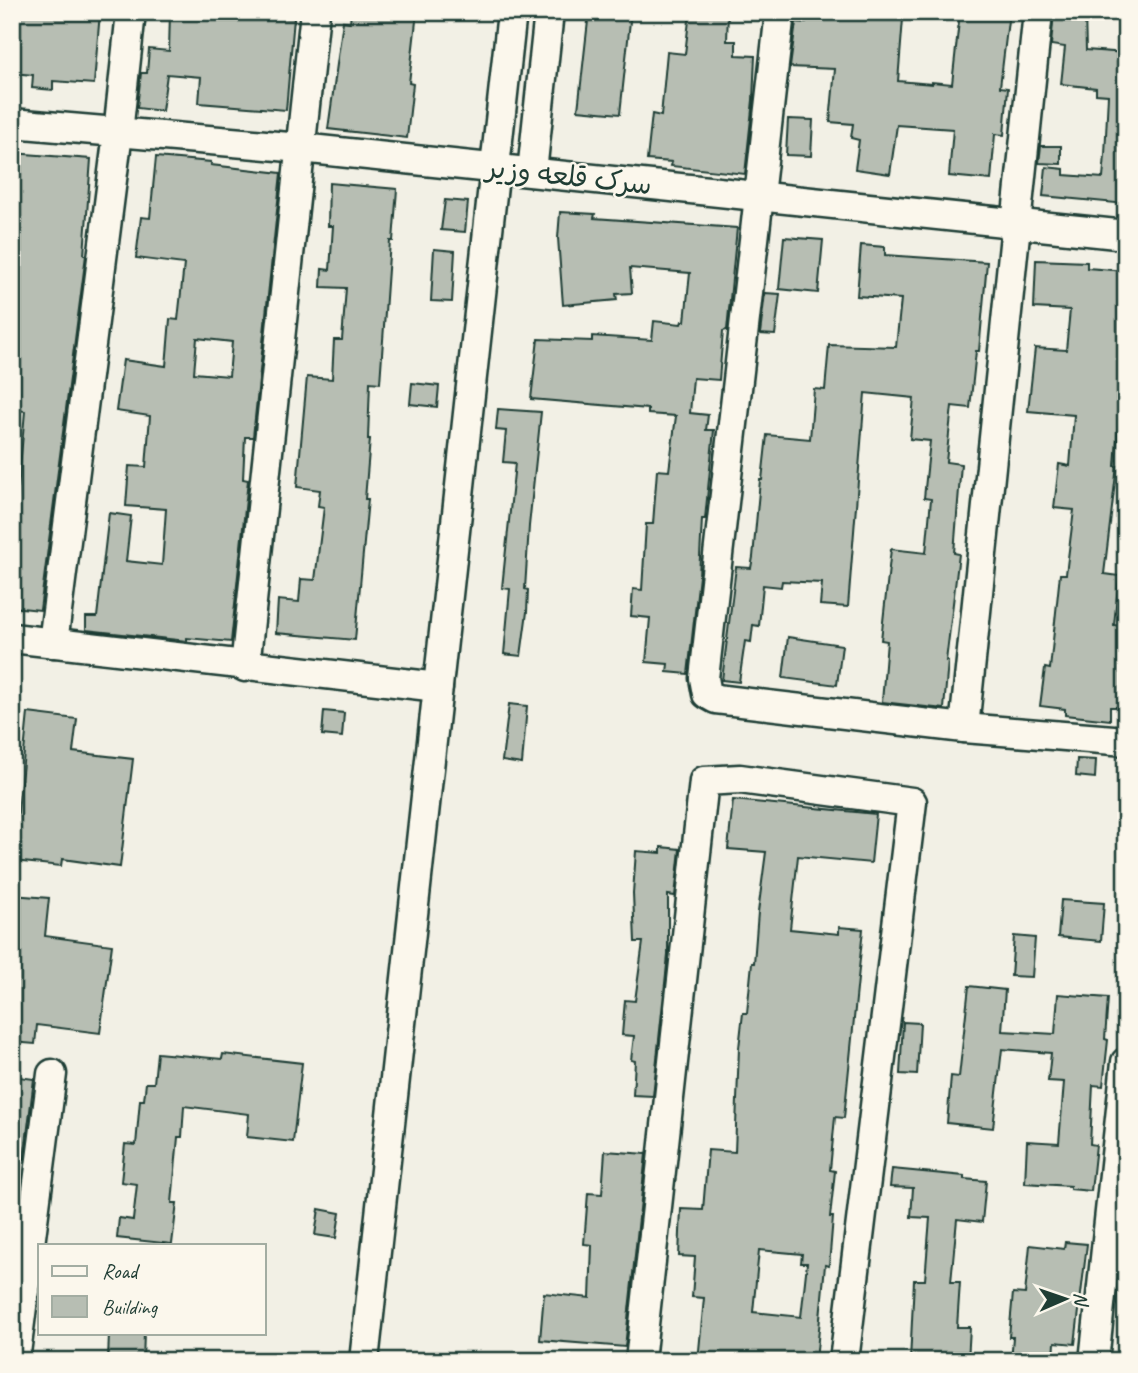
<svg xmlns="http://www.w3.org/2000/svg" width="1138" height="1373" font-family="Caveat,'Playpen Sans Arabic',sans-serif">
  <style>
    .building { fill: #b7beb3; stroke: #1f3d34; stroke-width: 2; fill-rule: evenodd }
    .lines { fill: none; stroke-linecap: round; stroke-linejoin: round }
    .minor-casing { stroke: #1f3d34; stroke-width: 33 }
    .minor { stroke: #fbf7ec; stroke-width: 28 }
    .labels { text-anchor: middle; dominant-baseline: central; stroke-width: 5; stroke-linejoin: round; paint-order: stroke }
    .street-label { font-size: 28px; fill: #1f3d34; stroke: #fbf7ec }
  </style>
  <rect width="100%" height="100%" fill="#f2f0e5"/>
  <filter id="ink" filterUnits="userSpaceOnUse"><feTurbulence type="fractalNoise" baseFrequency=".0143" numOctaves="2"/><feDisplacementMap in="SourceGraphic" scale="14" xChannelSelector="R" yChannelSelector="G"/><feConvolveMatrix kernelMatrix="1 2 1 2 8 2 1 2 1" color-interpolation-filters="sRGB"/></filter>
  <g filter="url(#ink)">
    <!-- building -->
    <g class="building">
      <path d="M12 12H100L94 84 53 81V90L32 88 33 75 12 73Z"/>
      <path d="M170 12H226L294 18 286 110 199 103 201 77 167 74 162 111 137 108 141 73H147L149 49 169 51Z"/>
      <path d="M351 12H417L409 83 413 84 407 138 328 129 343 21 350 22Z"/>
      <path d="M589 12H631L620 114 578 110Z"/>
      <path d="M690 12H728L727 41H736V55L755 56 753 100 745 174 671 166 672 162 647 160 652 114 661 116 667 52 685 54Z"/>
      <path d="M806 12H840V14L903 19 898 81 932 84V82L952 84 960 12H1009L1000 87 1008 88 1004 135 995 134 991 180 949 176 953 129 897 125 890 174 855 169 859 140 851 138 853 124 830 122 835 69 790 67 796 22 806 23Z"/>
      <path d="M1054 12H1085L1086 50 1126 53V204L1043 196 1046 167 1064 169V175L1103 178 1105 155 1108 95 1096 94V88L1061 84 1065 47 1051 45Z"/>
      <path d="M788 119 813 120 811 156 786 155Z"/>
      <path d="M1041 146H1061V164L1039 163Z"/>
      <path d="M12 153 91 159 84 255H86L40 610 12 607V557L25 411 17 410 19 391H12V356L18 293 12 292Z"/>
      <path d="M156 157 211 162V165L281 173 253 437H245L243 479 248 480 231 642 187 638V641L86 630V617H97L109 513 131 516 126 561 162 565 166 509 126 506 129 466 146 467 150 416 116 411 123 360 166 366 170 319 178 320 184 264 136 258 141 217 150 218ZM197 338 232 342 229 376 194 373Z"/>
      <path d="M329 183 397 189 393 241H390L380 383 370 382 368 439H370L365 499H368L355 640 276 633 278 600 299 602 301 579 315 580 324 507 318 506 320 490 297 487 307 377 332 379 334 340H342L346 288 321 287 322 269 330 270 333 226H328Z"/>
      <path d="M445 200 468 202 465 232 441 230Z"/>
      <path d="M560 212 595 214 594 218 737 228 727 330 723 331 719 380 693 378 690 413 708 415 706 430H714L705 519H702L699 576 688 674 667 672 668 664 646 662 650 618 631 616 633 589 642 590 646 524H653L657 470 669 471 676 416 648 414V409L531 399 538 339 592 341V336L652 340 654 321 681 324 682 321H685L690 273 630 268 632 293 616 294 617 300 563 305 558 238Z"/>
      <path d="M784 237 823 240 818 293 779 289Z"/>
      <path d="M861 245 885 247V255L987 262 979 351H976L970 408 952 406 946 462 961 464 954 553 959 554 946 661H948L944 709 882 702 887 641 881 640 891 549 926 553 931 499 924 498 930 441 910 439 914 398 865 393 848 607 820 605 822 583 782 581 781 587 763 585 759 626 753 625 751 642 745 641 739 682 722 680 736 567 751 568 753 557 760 480H762L767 435 810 439 814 389 825 390 829 345 896 347 901 299 857 296Z"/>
      <path d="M434 249 455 251 452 302 431 301Z"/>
      <path d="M1036 260 1087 262V268L1126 271V379L1122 416 1119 415 1115 466H1117L1104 574 1119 576 1114 625 1126 626 1124 654H1126V707H1110V720L1065 715V709L1040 706 1045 668 1050 669 1060 574H1066L1074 510 1054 508 1059 464 1070 466 1074 415 1028 411 1035 348 1066 350 1070 310 1034 308Z"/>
      <path d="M765 293 780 294 775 335 760 334Z"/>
      <path d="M412 383 439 386 437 407 410 404Z"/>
      <path d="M498 409 541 412 529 526 525 589 528 590 527 612 521 656 504 654 510 589 502 588 515 463 503 462 506 431 496 430Z"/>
      <path d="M788 637 842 645 837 685 783 678Z"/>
      <path d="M509 704 527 706 522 764 502 761Z"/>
      <path d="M324 711 344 713 342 737 322 735Z"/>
      <path d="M28 713 77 719 73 752 133 759 120 867 62 859 61 866 13 861Z"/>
      <path d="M1077 759 1096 760 1095 778 1076 776Z"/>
      <path d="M733 800 876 814 871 863 798 856 790 929 839 934V927L863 929 844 1118 835 1117 830 1170 835 1171 830 1217H833L829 1266 825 1265 816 1361 749 1355 748 1361H698L704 1298 692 1297 695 1257 679 1256 681 1209 703 1210 708 1150 735 1152 739 1048 743 1013H747L752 963H754L758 912 766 852 728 849ZM759 1250 802 1254 801 1263H807L801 1317 753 1312Z"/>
      <path d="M661 847 680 849 675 896 668 895V955L653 1096 633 1095 635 1061 631 1060 634 1036 622 1035 625 1000 635 1001 643 942H635L633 893 636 851 661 853Z"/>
      <path d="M12 895 49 898 45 936 112 945 100 1033 37 1025 35 1044 12 1042Z"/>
      <path d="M1061 900 1104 903 1101 941 1058 937Z"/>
      <path d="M1014 936 1035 938 1032 977 1011 976Z"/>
      <path d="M969 986 1005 990 1002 1031 1055 1034 1058 994 1108 998 1105 1039 1108 1040 1103 1086 1093 1085 1090 1144 1096 1145 1091 1191 1070 1189V1186L1025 1183 1027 1141 1059 1143 1064 1082 1048 1081 1051 1053 1002 1049 993 1128 947 1123 951 1076 959 1077Z"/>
      <path d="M903 1022 920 1023 917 1075 900 1074Z"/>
      <path d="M157 1053 222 1059 223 1054 302 1063 293 1142 247 1137 249 1114 184 1106 182 1137H178L172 1203H177L172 1244 117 1238 119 1218 133 1220 137 1184 121 1182 125 1144 136 1145 140 1100H144L146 1083H154Z"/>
      <path d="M12 1076 34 1079 24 1159 12 1158Z"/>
      <path d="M605 1151 646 1154 625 1347 540 1340 544 1293 590 1298 592 1245 584 1244 588 1193 602 1194Z"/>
      <path d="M892 1169 964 1176V1179L986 1181 982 1222 957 1219 951 1282H960L957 1327H970L968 1361H910L914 1280H925L930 1218 911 1217 913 1188 890 1187Z"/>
      <path d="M319 1209 340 1213 336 1238 315 1235Z"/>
      <path d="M1065 1242 1087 1244 1075 1344 1055 1342 1054 1361H1011L1013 1337H1009L1013 1293 1025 1294 1030 1245 1064 1249Z"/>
      <path d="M109 1333H144L143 1361H108Z"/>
    </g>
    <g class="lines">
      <!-- minor casing -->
      <g class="minor-casing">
        <g id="minor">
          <path d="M780 12 704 678 707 694 716 699 964 728 1126 741"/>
          <path d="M12 123 301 148 1126 235"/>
          <path d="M532 172 549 12"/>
          <path d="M12 638 438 687"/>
          <path d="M53 643 118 133 131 12"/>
          <path d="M245 667 315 12"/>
          <path d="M964 728 1038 12"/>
          <path d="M15 1361 52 1074"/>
          <path d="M364 1361 512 12"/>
          <path d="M640 1361 704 781 740 779 912 802 844 1361"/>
          <path d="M1094 1361 1126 1062"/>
        </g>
      </g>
      <!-- minor -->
      <use href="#minor" class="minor"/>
    </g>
  </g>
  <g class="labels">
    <!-- street labels -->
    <g class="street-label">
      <text transform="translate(569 176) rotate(6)">سرک قلعه وزیر</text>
    </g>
  </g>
  <!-- margin -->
  <rect width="1138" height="1373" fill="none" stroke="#fbf7ec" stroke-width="42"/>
  <rect x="21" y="21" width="1096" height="1331" fill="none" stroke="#1f3d34" stroke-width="2.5" filter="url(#ink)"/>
  <!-- legend -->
  <rect x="38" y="1244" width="228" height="91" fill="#fbf7ec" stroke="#a3ada2" stroke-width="2"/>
  <rect x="52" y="1266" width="35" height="10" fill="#fbf7ec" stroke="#a3ada2" stroke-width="2"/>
  <text x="102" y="1278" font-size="21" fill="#1f3d34">Road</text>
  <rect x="52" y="1296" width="35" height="21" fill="#b7beb3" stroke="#a3ada2" stroke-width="2"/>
  <text x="102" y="1314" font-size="21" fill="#1f3d34">Building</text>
  <!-- north arrow -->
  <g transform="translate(1065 1299) rotate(88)" stroke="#fbf7ec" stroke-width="5" paint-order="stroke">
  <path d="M0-5L12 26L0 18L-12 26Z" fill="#1f3d34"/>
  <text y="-10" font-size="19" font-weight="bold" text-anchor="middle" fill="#1f3d34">N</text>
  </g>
</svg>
